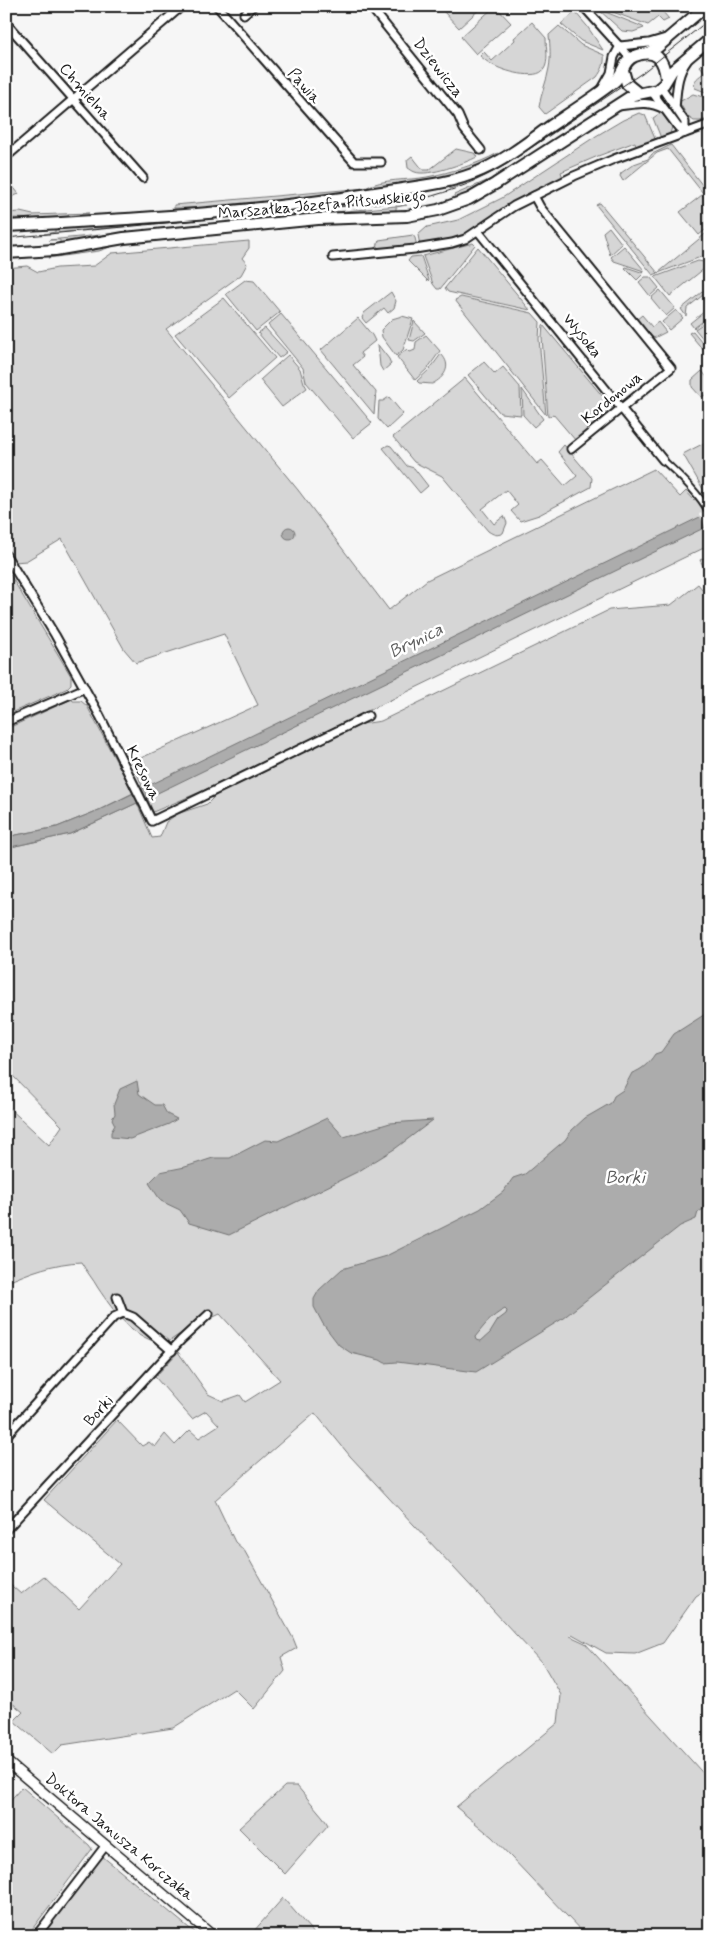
<svg xmlns="http://www.w3.org/2000/svg" width="716" height="1942" font-family="Mynerve,sans-serif">
  <style>
    .green { fill: #d6d6d6; stroke: #797979 }
    .water { fill: #acacac; stroke: #727272; fill-rule: evenodd }
    .pier { fill: #f6f6f6 }
    .lines { fill: none; stroke-linecap: round; stroke-linejoin: round }
    .pedestrian-casing { stroke: #1c1c1c; stroke-width: 9 }
    .minor-casing { stroke: #1c1c1c; stroke-width: 11 }
    .tertiary-casing { stroke: #1c1c1c; stroke-width: 12 }
    .secondary-casing { stroke: #1c1c1c; stroke-width: 14 }
    .pedestrian { stroke: #fff; stroke-width: 5 }
    .minor { stroke: #fff; stroke-width: 7 }
    .tertiary { stroke: #fff; stroke-width: 9 }
    .secondary { stroke: #fff; stroke-width: 10 }
    .tram { stroke: #1c1c1c; stroke-width: 1 }
    .labels { text-anchor: middle; dominant-baseline: central; stroke-width: 5; stroke-linejoin: round; paint-order: stroke }
    .street-label { font-size: 16px; fill: #1c1c1c; stroke: #fff }
    .water-label { font-size: 18px; font-style: italic; fill: #5d5d5d; stroke: #fff }
  </style>
  <rect width="100%" height="100%" fill="#f6f6f6"/>
  <filter id="ink" filterUnits="userSpaceOnUse"><feTurbulence type="fractalNoise" baseFrequency=".02" numOctaves="2"/><feDisplacementMap in="SourceGraphic" scale="10" xChannelSelector="R" yChannelSelector="G"/><feConvolveMatrix kernelMatrix="1 2 1 2 8 2 1 2 1" color-interpolation-filters="sRGB"/></filter>
  <g filter="url(#ink)">
    <!-- green -->
    <g class="green">
      <path d="M448 6H483L459 28 443 11Z"/>
      <path d="M495 6 511 23 476 54 461 37Z"/>
      <path d="M670 6 663 12 669 19 663 22 658 17 648 25 599 7Z"/>
      <path d="M598 9 643 27 644 28 633 32 622 31Z"/>
      <path d="M575 12 587 26 603 50 581 41 561 24Z"/>
      <path d="M532 22 546 38C546 47 549 62 544 69 537 81 503 71 493 65 488 63 484 59 480 56L484 52 492 61 515 40 514 38Z"/>
      <path d="M559 26 581 45 604 55C605 64 602 70 597 77L545 114 539 107C541 93 547 81 549 68 551 57 550 46 549 35Z"/>
      <path d="M704 62 710 68 705 72 710 76 708 93 695 88C692 80 699 77 705 72L700 66Z"/>
      <path d="M693 94 710 99V118L700 121H694L688 117 679 102Z"/>
      <path d="M662 112 673 123 670 134 661 138 653 118Z"/>
      <path d="M639 113 645 115 656 141 637 147 635 142 598 156 561 172 563 178 512 204 472 232 452 239 420 246 418 235 427 227 458 220 502 198 596 136 623 120Z"/>
      <path d="M671 145 710 195V202L668 149 657 153 623 181 620 176 621 173 634 164 648 159 652 154Z"/>
      <path d="M456 149 474 153 477 157C465 163 428 177 415 172 412 171 410 169 408 168L407 160 412 156 423 170H429Z"/>
      <path d="M524 151 477 179 450 189 449 185Z"/>
      <path d="M498 153 499 156C458 180 410 184 364 191 302 200 236 210 174 208V205L365 188C384 178 406 181 427 177 451 172 476 165 498 153Z"/>
      <path d="M527 157 475 191 455 200 454 195 491 179Z"/>
      <path d="M6 178 19 194 6 199Z"/>
      <path d="M394 194V201L44 234 55 232V227L126 225 327 206Z"/>
      <path d="M702 195 710 205V226L699 235 680 212Z"/>
      <path d="M600 203 658 273 710 230V252L706 255 653 275 596 205Z"/>
      <path d="M407 205 396 207V211H408L49 245 60 243V240H49Z"/>
      <path d="M20 212 33 215 89 213 50 219 6 218V213Z"/>
      <path d="M609 227 622 244 610 255 603 232Z"/>
      <path d="M413 235 415 238 417 246 376 251 379 240Z"/>
      <path d="M249 241V248L242 258 247 264 241 275 166 329 298 490 389 610 427 580 654 469 680 497 686 491 694 500 704 491 683 454 710 440 708 542 710 545 207 789 153 812 132 762 258 705 224 634 136 663 124 649 62 539 26 561 15 562 6 547 8 451 6 445V268L27 266 38 272 57 268 94 266 112 253Z"/>
      <path d="M473 243 475 245 440 289H437L433 284 423 256Z"/>
      <path d="M109 245 110 247 99 251 48 258 63 253Z"/>
      <path d="M624 246 644 270V271L614 261 611 257Z"/>
      <path d="M478 247 530 310 448 292 445 288Z"/>
      <path d="M421 256 429 280 428 281 408 261 411 257Z"/>
      <path d="M698 261 710 263V264L670 296 655 277Z"/>
      <path d="M626 267 644 273 637 280 625 268Z"/>
      <path d="M645 277H650L659 288 650 296 639 282Z"/>
      <path d="M245 280 254 281 280 312 256 331 226 294Z"/>
      <path d="M704 284 710 288 709 296 708 298V291L687 308 686 316 681 309 707 288Z"/>
      <path d="M660 290 675 308 666 316 651 298Z"/>
      <path d="M391 292 396 301 394 308 388 313 384 308 366 323 362 318 364 313Z"/>
      <path d="M461 297 532 313 540 322 539 339 546 415 455 300Z"/>
      <path d="M224 298 275 358 229 398 175 334Z"/>
      <path d="M710 307V316L694 328 690 323Z"/>
      <path d="M676 310 683 318 669 330 662 322Z"/>
      <path d="M281 314 372 423 353 438 306 382 303 368 268 325Z"/>
      <path d="M642 315 652 327 658 322 666 332 654 338 647 334 636 320Z"/>
      <path d="M402 316 413 319 403 350 396 356 382 337 381 330 392 319Z"/>
      <path d="M358 318 372 335 375 341 360 353 363 357 353 365 376 392 374 414 321 350Z"/>
      <path d="M710 319V347L695 329Z"/>
      <path d="M414 321 425 333 414 341 409 340Z"/>
      <path d="M543 325 614 410 576 441 553 414 548 417 542 337Z"/>
      <path d="M265 328 287 352 279 358 258 333Z"/>
      <path d="M693 331 707 348 704 351 689 333Z"/>
      <path d="M426 335 440 351 428 368 415 380 397 357 407 349 410 352 415 350 416 342Z"/>
      <path d="M378 345 389 359 391 364 383 371 380 366Z"/>
      <path d="M441 354C453 366 444 378 432 384L419 383 417 381 430 369Z"/>
      <path d="M288 355 300 369 304 383 307 388 282 407 260 380Z"/>
      <path d="M484 362 495 374 503 367 520 387 521 415 500 413 468 375Z"/>
      <path d="M702 371 710 381V401L705 395 701 397 692 387V380Z"/>
      <path d="M465 378 537 464 542 460 565 486 577 476 558 452 564 445 592 478 591 487 539 515 520 521 511 511 518 505 506 490 482 509 494 524 504 516 507 523 503 533C497 536 494 535 488 531L442 476 414 462 393 437Z"/>
      <path d="M522 389 543 419 534 427 523 415Z"/>
      <path d="M389 397 403 414 387 429 378 419 379 401H383Z"/>
      <path d="M388 445 391 446 407 466 414 468 428 486 420 493 383 448Z"/>
      <path d="M710 555V579L700 560Z"/>
      <path d="M6 568 71 676V684L66 689 6 715Z"/>
      <path d="M698 584 710 599V1587L696 1596 663 1643 635 1654 606 1653 572 1634 570 1636 585 1643 710 1781V1936H586L492 1837 456 1807 558 1723 561 1695 543 1664 350 1456 315 1413 215 1500 235 1542 244 1550 293 1638 297 1648 281 1657 285 1671 254 1709 234 1689 173 1728 62 1745 53 1754 14 1721 23 1712 6 1698V1581L21 1594 44 1576 79 1609 120 1564 44 1500 117 1420 142 1446 149 1442 155 1447 165 1434 175 1445 190 1430 199 1438 219 1425 206 1411 192 1419 155 1377 178 1352 208 1394 223 1401 240 1395 245 1402 280 1380 220 1314 186 1330 165 1344C133 1339 115 1313 98 1288 93 1279 86 1271 81 1262 55 1263 29 1272 6 1283V1217L12 1210 6 1204V1105L49 1145 62 1126 6 1069V848L70 834 137 803 152 838 160 837 166 822 177 814 207 804 216 795 362 724 381 721 609 610 671 605Z"/>
      <path d="M72 699 73 701H81L87 706 133 793 99 810 57 827 6 837V729Z"/>
      <path d="M285 1786H297L323 1817 328 1825 285 1874 239 1828Z"/>
      <path d="M22 1787 89 1845 92 1849 27 1936H6V1805Z"/>
      <path d="M102 1856 189 1928 201 1936H41Z"/>
      <path d="M283 1898 316 1936H250L253 1932Z"/>
    </g>
    <!-- water -->
    <g class="water">
      <path d="M710 512V525L137 803 70 834 6 848V837L57 827 99 810Z"/>
      <circle cx="289" cy="533" r="6"/>
      <path d="M710 1011V1206L698 1212 696 1219 680 1226 562 1319 476 1372 397 1362 385 1363 380 1360 351 1353 339 1345 323 1324 314 1307V1299L319 1290 342 1269 386 1256 480 1209 503 1192 513 1178 525 1174 565 1140 572 1130 585 1118 611 1103 614 1096 623 1090 632 1073C642 1070 649 1063 655 1054L661 1052 674 1034ZM505 1309 507 1311 506 1314 498 1320 490 1333 481 1341 476 1340 475 1337C484 1326 491 1316 505 1309Z"/>
      <path d="M137 1081 139 1094 155 1105H162L167 1114 177 1119 169 1124 130 1139 111 1137V1132L115 1125 112 1119 115 1114 114 1104 120 1089Z"/>
      <path d="M327 1118 344 1137 390 1123 433 1120 396 1148 359 1171 229 1235 189 1223 180 1210 161 1201 149 1183 160 1172 185 1167 213 1158H230L265 1140 278 1141Z"/>
    </g>
    <!-- pier -->
    <path class="pier" d="M710 509V528L707 529 699 514Z"/>
    <g class="lines">
      <!-- pedestrian casing -->
      <g class="pedestrian-casing">
        <path id="pedestrian" d="M663 460C680 476 699 493 710 514"/>
      </g>
      <!-- minor casing -->
      <g class="minor-casing">
        <g id="minor">
          <path d="M217 6 354 162H381"/>
          <path d="M370 6 458 115 464 129 481 150"/>
          <path d="M583 6 630 58"/>
          <path d="M244 14 253 6"/>
          <path d="M6 23 143 178"/>
          <path d="M620 46 649 43 666 38"/>
          <path d="M602 89 611 73 614 57 620 46"/>
          <path d="M652 92 678 127 685 133V122L661 87"/>
          <path d="M619 106C635 104 648 100 664 109"/>
          <path d="M675 108C677 91 676 76 687 61"/>
          <path d="M6 157 182 6"/>
          <path d="M534 196 540 207 671 368 571 449"/>
          <path d="M478 231 663 460"/>
          <path d="M333 257 415 249 452 243 465 239 514 206 574 176 614 159 710 124"/>
          <path d="M6 555 55 635 100 716 152 821 368 716"/>
          <path d="M6 722 85 688"/>
          <path d="M117 1297 123 1313 133 1317 172 1351"/>
          <path d="M6 1436 114 1317 123 1313"/>
          <path d="M6 1530 181 1340 209 1314"/>
          <path d="M36 1936 106 1845"/>
        </g>
      </g>
      <!-- tertiary casing -->
      <g class="tertiary-casing">
        <path id="tertiary" d="M6 1761 213 1936"/>
      </g>
      <!-- secondary casing -->
      <g class="secondary-casing">
        <g id="secondary">
          <path d="M648 53 658 47 706 6"/>
          <path d="M623 70 627 84 638 93"/>
          <path d="M6 226C130 219 253 213 375 193 411 187 449 185 482 170 506 159 528 142 549 127 571 112 593 98 614 82 623 75 623 60 635 56 656 48 664 59 666 79"/>
          <path d="M6 253 55 250 124 238 175 233 318 219 407 216 438 210 469 199 495 184 633 95 657 90 664 84 672 71 710 39"/>
        </g>
      </g>
      <!-- pedestrian -->
      <use href="#pedestrian" class="pedestrian"/>
      <!-- minor -->
      <use href="#minor" class="minor"/>
      <!-- tertiary -->
      <use href="#tertiary" class="tertiary"/>
      <!-- secondary -->
      <use href="#secondary" class="secondary"/>
      <!-- tram -->
      <path class="tram" d="M6 238 421 199C452 191 479 181 507 164L642 73 710 19"/>
    </g>
  </g>
  <g class="labels">
    <!-- street labels -->
    <g class="street-label">
      <text transform="translate(438 68) rotate(52)">Dziewicza</text>
      <text transform="translate(304 86) rotate(49)">Pawia</text>
      <text transform="translate(85 92) rotate(49)">Chmielna</text>
      <text transform="translate(322 205) rotate(-5)">Marszałka Józefa Piłsudskiego</text>
      <text transform="translate(582 336) rotate(51)">Wysoka</text>
      <text transform="translate(612 398) rotate(-39)">Kordonowa</text>
      <text transform="translate(143 773) rotate(64)">Kresowa</text>
      <text transform="translate(99 1411) rotate(-48)">Borki</text>
      <text transform="translate(119 1837) rotate(40)">Doktora Janusza Korczaka</text>
    </g>
    <!-- water labels -->
    <g class="water-label">
      <text transform="translate(416 641) rotate(-26)">Brynica</text>
      <text x="625" y="1178">Borki</text>
    </g>
  </g>
  <!-- margin -->
  <rect width="716" height="1942" fill="none" stroke="#fff" stroke-width="25"/>
  <rect x="12" y="12" width="691" height="1917" fill="none" stroke="#1c1c1c" stroke-width="2" filter="url(#ink)"/>
</svg>
